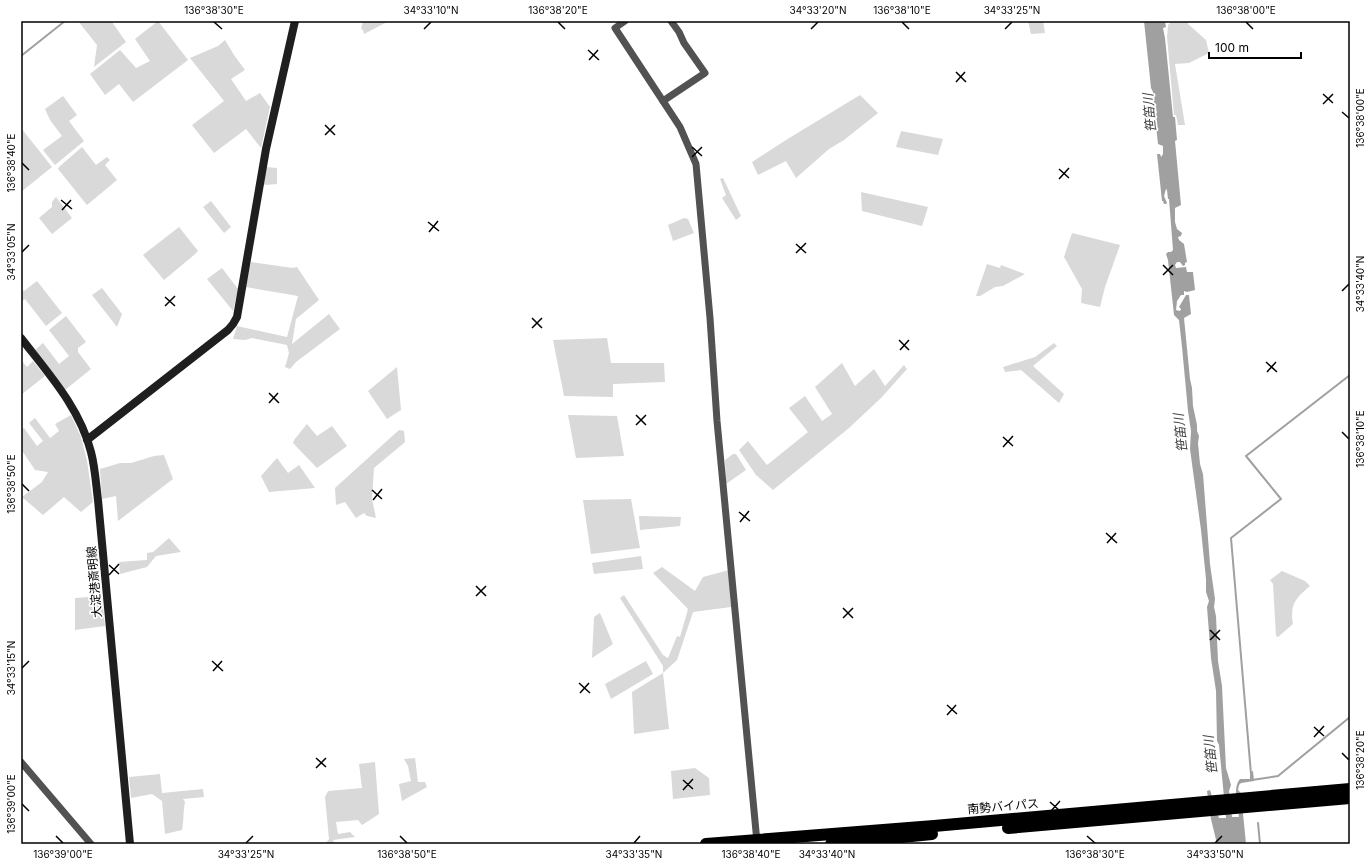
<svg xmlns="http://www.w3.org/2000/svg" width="1371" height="865" font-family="Inter,'Noto Sans JP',sans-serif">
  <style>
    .green { fill: #d9d9d9 }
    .water { fill: #a0a0a0 }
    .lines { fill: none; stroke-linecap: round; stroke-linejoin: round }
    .stream { stroke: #a0a0a0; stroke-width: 2 }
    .street { stroke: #525252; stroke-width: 7 }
    .secondary { stroke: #1f1f1f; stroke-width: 8 }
    .highway { stroke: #000; stroke-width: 12 }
    .ticks { fill: none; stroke: #000; stroke-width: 1.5 }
    .labels { text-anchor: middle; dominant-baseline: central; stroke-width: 3.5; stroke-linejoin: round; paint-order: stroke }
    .street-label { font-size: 12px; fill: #000; stroke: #fff }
    .water-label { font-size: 13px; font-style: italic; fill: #414141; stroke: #fff }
    .neatline { fill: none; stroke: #000; stroke-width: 1.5 }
    .ticks-label { font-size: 10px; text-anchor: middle; fill: #000 }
  </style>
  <rect width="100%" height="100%" fill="#fff"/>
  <!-- green -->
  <g class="green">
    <path d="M78 21H113L112 22 126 42 94 67 97 45Z"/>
    <path d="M158 21 188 60 133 102 119 84 105 95 90 74 120 50 136 68 150 61 135 39Z"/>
    <path d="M363 21H389L364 34 363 30 361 29Z"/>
    <path d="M1028 21H1043L1045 33 1031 34Z"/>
    <path d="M1172 21H1188V24L1206 40 1209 53 1189 63 1175 64 1185 125H1178L1176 115H1174L1167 37 1168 25Z"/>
    <path d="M225 40 234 55 245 70 231 79 246 101 260 93 270 107 261 148 246 129 214 153 192 125 224 101 190 58 218 46Z"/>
    <path d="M860 95 878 113 844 140 829 149 796 178 786 161 758 175 752 162 786 140Z"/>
    <path d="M63 96 77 115 69 121 84 141 55 165 43 150 62 136 50 120 45 109Z"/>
    <path d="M21 128 52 167 21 192Z"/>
    <path d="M901 131 943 139 938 155 896 147Z"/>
    <path d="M82 147 96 165 107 157 110 160 105 165 117 180 87 205 58 169 59 167Z"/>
    <path d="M266 167 277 168V184L265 185 263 182Z"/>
    <path d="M723 178 741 216 736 220 722 198 726 195 720 179Z"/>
    <path d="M861 192 928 207 922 226 862 211Z"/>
    <path d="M56 197 72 218 52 234 39 218 52 207V202Z"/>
    <path d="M211 201 231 227 224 233 203 207Z"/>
    <path d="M684 218 688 219 694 233 673 241 668 225Z"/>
    <path d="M179 227 198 251 194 255 164 280 143 255Z"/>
    <path d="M1072 233 1120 245 1105 287 1100 307 1081 303 1082 289 1064 257Z"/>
    <path d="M251 262 293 268 297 267 319 300 296 319 292 344 329 314 340 329 296 362 290 369 285 367 289 353 287 345 252 338 245 340 233 339 237 326 287 337 298 296 246 287Z"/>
    <path d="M987 264 1000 268 1001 265 1025 274 1003 286 995 287 980 296H976Z"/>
    <path d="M222 268 238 289 233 311 207 279Z"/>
    <path d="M37 281 62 313 46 326 25 299 21 302V289L24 291Z"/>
    <path d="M102 288 122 314 117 327 92 295Z"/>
    <path d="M66 316 86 342 78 348V352L91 369 65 390 35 350 43 343 59 364 69 356 49 330Z"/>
    <path d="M607 338 611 363H664L665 382 613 384V397L564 396 553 340Z"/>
    <path d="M1054 343 1057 346 1033 366 1064 394 1059 403 1021 370 1005 372 1003 367 1035 357Z"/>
    <path d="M21 360 27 367 33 361 45 376 21 395Z"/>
    <path d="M842 363 855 386 874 369 885 386 904 365 907 369 881 398 849 428 773 490 756 475 739 450 748 441 767 465 808 432 789 408 805 396 822 421 832 414 815 387Z"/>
    <path d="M397 367 401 410 387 419 368 391Z"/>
    <path d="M71 415 81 437 87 461 93 502 81 512 64 497 43 515 22 497 42 482 48 472 35 470 21 449V430L24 428 37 446 43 441 29 423 35 418 50 438 59 431 55 424Z"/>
    <path d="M568 415 617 416 624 456 576 458Z"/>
    <path d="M307 424 317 436 332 426 347 446 317 468 293 443 294 440Z"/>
    <path d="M399 430 404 431 405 442 374 468 372 499 376 518 367 516 364 513 356 518 345 502 336 505 335 488Z"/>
    <path d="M733 454H736L746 470 726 484 725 460Z"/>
    <path d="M164 455 173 479 118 521 116 496 102 499 100 469 120 463H131L154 456Z"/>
    <path d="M277 458 288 473 299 465 315 488 269 492 261 476Z"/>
    <path d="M631 499 640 548 591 554 583 500Z"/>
    <path d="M639 516 681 517 680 526 640 530Z"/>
    <path d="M169 538 181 552 156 556 147 567 120 574 119 562 147 560V553L153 552Z"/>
    <path d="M641 556 643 569 594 574 592 563Z"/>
    <path d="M662 567 695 591 703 577 729 570 731 607 693 612 677 660 663 673 669 729 634 734 632 692 663 673V666L620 598 624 595 663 655 668 658 677 636 680 637 688 609 653 573Z"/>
    <path d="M1282 571 1305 581 1310 586C1295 599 1290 604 1293 624L1278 637 1276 636 1273 584 1270 580Z"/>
    <path d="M102 596 105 626 75 630V598Z"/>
    <path d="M600 613 613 644 592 658 594 617Z"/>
    <path d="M646 661 653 674 611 699 605 684Z"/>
    <path d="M415 758 418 782H425L427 787 402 801 399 784 411 781 408 766 404 759Z"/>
    <path d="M375 762 379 814 362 825 358 820 336 822 338 834 350 832 355 837 333 840 335 844H320L326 843 329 839 325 797 328 791 362 788 359 764Z"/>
    <path d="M695 768 709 778 710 795 673 799 671 771Z"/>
    <path d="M160 774 162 793 203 789 204 797 183 799 185 802C183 812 184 820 182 830L165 834 162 801 152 794 131 798 129 777Z"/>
  </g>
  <!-- water -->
  <path class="water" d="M1144 21H1168L1165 22 1166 27 1163 28 1165 38 1173 117H1175L1177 140 1175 141 1181 205 1175 208V222L1177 229 1182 233 1181 236 1178 237 1179 240 1184 244 1187 262 1185 263V265L1183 266 1180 262H1177L1175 265 1176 268 1186 267 1187 272H1193L1195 290 1187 292 1184 291V295H1181L1177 301 1176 310 1180 311 1181 309 1179 307 1186 295H1189L1191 314 1184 318 1190 379 1192 388 1193 406 1197 425V431L1199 436 1198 443 1200 464 1203 474 1210 564 1215 599 1214 607 1216 616 1218 661 1222 686 1226 768 1231 785 1229 791 1232 817H1239C1238 806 1232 788 1240 779H1250V772L1253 771 1254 781 1241 783 1239 785 1238 790 1241 793 1246 844H1217L1211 819 1207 791 1210 790 1219 818H1226L1219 745 1217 741 1216 691 1211 658 1207 607 1209 601 1206 592V579L1201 530 1190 449 1191 431 1188 411 1182 347 1179 320 1174 315 1168 260 1166 254 1168 252H1171L1173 250 1169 199H1168L1167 190 1166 189 1164 196 1167 203 1166 204H1164L1163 201H1162L1157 154H1160L1161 157 1163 154V146L1158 144 1155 117 1157 112 1154 103 1153 92 1151 88Z"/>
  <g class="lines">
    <!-- stream -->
    <g class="stream">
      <path d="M21 56 65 21"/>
      <path d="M1251 774 1231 538 1281 499 1246 456 1350 375"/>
      <path d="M1252 780 1278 776 1350 717"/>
      <path d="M1258 823 1260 844"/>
    </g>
    <!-- street -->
    <g class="street">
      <path d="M625 21 615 28 680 127 696 164 710 318 717 421 757 842"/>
      <path d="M663 101 705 73 684 43 679 32 671 21"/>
      <path d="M21 762 91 844"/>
    </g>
    <!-- secondary -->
    <g class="secondary">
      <path d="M21 338C48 373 80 408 91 452 95 467 96 484 98 500L130 844"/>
      <path d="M87 440 228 330 233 324 237 317 266 149 295 21"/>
    </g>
    <!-- highway -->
    <g class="highway">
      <path d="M1008 828 1350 798"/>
      <path d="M706 844 934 826 1350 789"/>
      <path d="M831 844 932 834"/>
    </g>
  </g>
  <!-- ticks -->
  <path class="ticks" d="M214 22 222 29M558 22 565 29M902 22 909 29M1246 22 1253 29M424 29 431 22M811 29 818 22M1005 29 1012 22M588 50 599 60M589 60 598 50M956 72 966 82M956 82 965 72M1323 94 1333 103M1323 104 1333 94M1342 112 1349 118M325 125 335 135M325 135 335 125M692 147 702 156M692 157 702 147M22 163 29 170M1059 169 1069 178M1059 179 1069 168M61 200 72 209M62 210 71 200M428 222 439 231M429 232 438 221M796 244 806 253M22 252 29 245M796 253 806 243M1163 265 1173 275M1163 275 1173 265M1342 291 1349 284M165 297 175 306M165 306 175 296M532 318 542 328M532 328 542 318M899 340 909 350M900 350 909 340M1266 362 1277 372M1267 372 1276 362M269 393 279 403M269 403 278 393M636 415 646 425M636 425 646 415M1342 432 1349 439M1003 437 1013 446M1003 447 1013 436M22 484 29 491M372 490 382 499M373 500 382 489M739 512 750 521M740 522 749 511M1106 533 1117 543M1107 543 1116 533M109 565 119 574M109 575 119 564M476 586 486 596M476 596 486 586M843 608 853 618M843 618 853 608M1210 630 1220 640M1210 640 1220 630M212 661 223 671M22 668 29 661M213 671 222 661M579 683 590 693M580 693 589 683M947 705 957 714M947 715 956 705M1314 727 1324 736M1314 737 1324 726M1342 753 1349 760M316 758 326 767M316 768 326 758M683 780 693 789M683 790 693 779M1050 802 1060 811M22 804 29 811M1051 811 1060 801M56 836 63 843M400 836 407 843M744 836 751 843M1087 836 1095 843M246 843 253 836M634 843 640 836M827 843 834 836M1215 843 1222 836"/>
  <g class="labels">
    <!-- street labels -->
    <g class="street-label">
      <text transform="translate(94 582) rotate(-95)">大淀港斎明線</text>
      <text transform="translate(1003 806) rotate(-5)">南勢バイパス</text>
    </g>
    <!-- water labels -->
    <g class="water-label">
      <text transform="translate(1149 113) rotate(-95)">笹笛川</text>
      <text transform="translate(1180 433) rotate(-96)">笹笛川</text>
      <text transform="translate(1210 755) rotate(-96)">笹笛川</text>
    </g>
  </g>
  <!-- border -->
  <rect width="1371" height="865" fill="none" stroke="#ffffff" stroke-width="44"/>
  <!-- scale -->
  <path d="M1209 52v6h92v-6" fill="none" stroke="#000000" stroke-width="2"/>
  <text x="1215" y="52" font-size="12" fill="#000000" stroke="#ffffff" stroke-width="3" paint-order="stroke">100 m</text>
  <rect x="22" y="22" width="1327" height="821" class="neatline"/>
  <g class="ticks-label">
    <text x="214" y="14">136°38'30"E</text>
    <text x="431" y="14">34°33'10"N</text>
    <text x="558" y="14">136°38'20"E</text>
    <text x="818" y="14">34°33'20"N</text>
    <text x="902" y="14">136°38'10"E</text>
    <text x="1012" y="14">34°33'25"N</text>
    <text x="1246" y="14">136°38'00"E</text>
    <text transform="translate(1360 118) rotate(-90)" y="4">136°38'00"E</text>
    <text transform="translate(11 163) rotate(-90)" y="4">136°38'40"E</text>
    <text transform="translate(11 252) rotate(-90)" y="4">34°33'05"N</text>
    <text transform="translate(1360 284) rotate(-90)" y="4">34°33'40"N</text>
    <text transform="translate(1360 439) rotate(-90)" y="4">136°38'10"E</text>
    <text transform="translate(11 484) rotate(-90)" y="4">136°38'50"E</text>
    <text transform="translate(11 668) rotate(-90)" y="4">34°33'15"N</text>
    <text transform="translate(1360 760) rotate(-90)" y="4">136°38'20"E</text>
    <text transform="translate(11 804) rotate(-90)" y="4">136°39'00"E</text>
    <text x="63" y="858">136°39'00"E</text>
    <text x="246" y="858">34°33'25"N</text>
    <text x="407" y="858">136°38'50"E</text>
    <text x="634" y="858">34°33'35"N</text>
    <text x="751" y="858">136°38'40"E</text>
    <text x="827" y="858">34°33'40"N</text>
    <text x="1095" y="858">136°38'30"E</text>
    <text x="1215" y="858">34°33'50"N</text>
  </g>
</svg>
